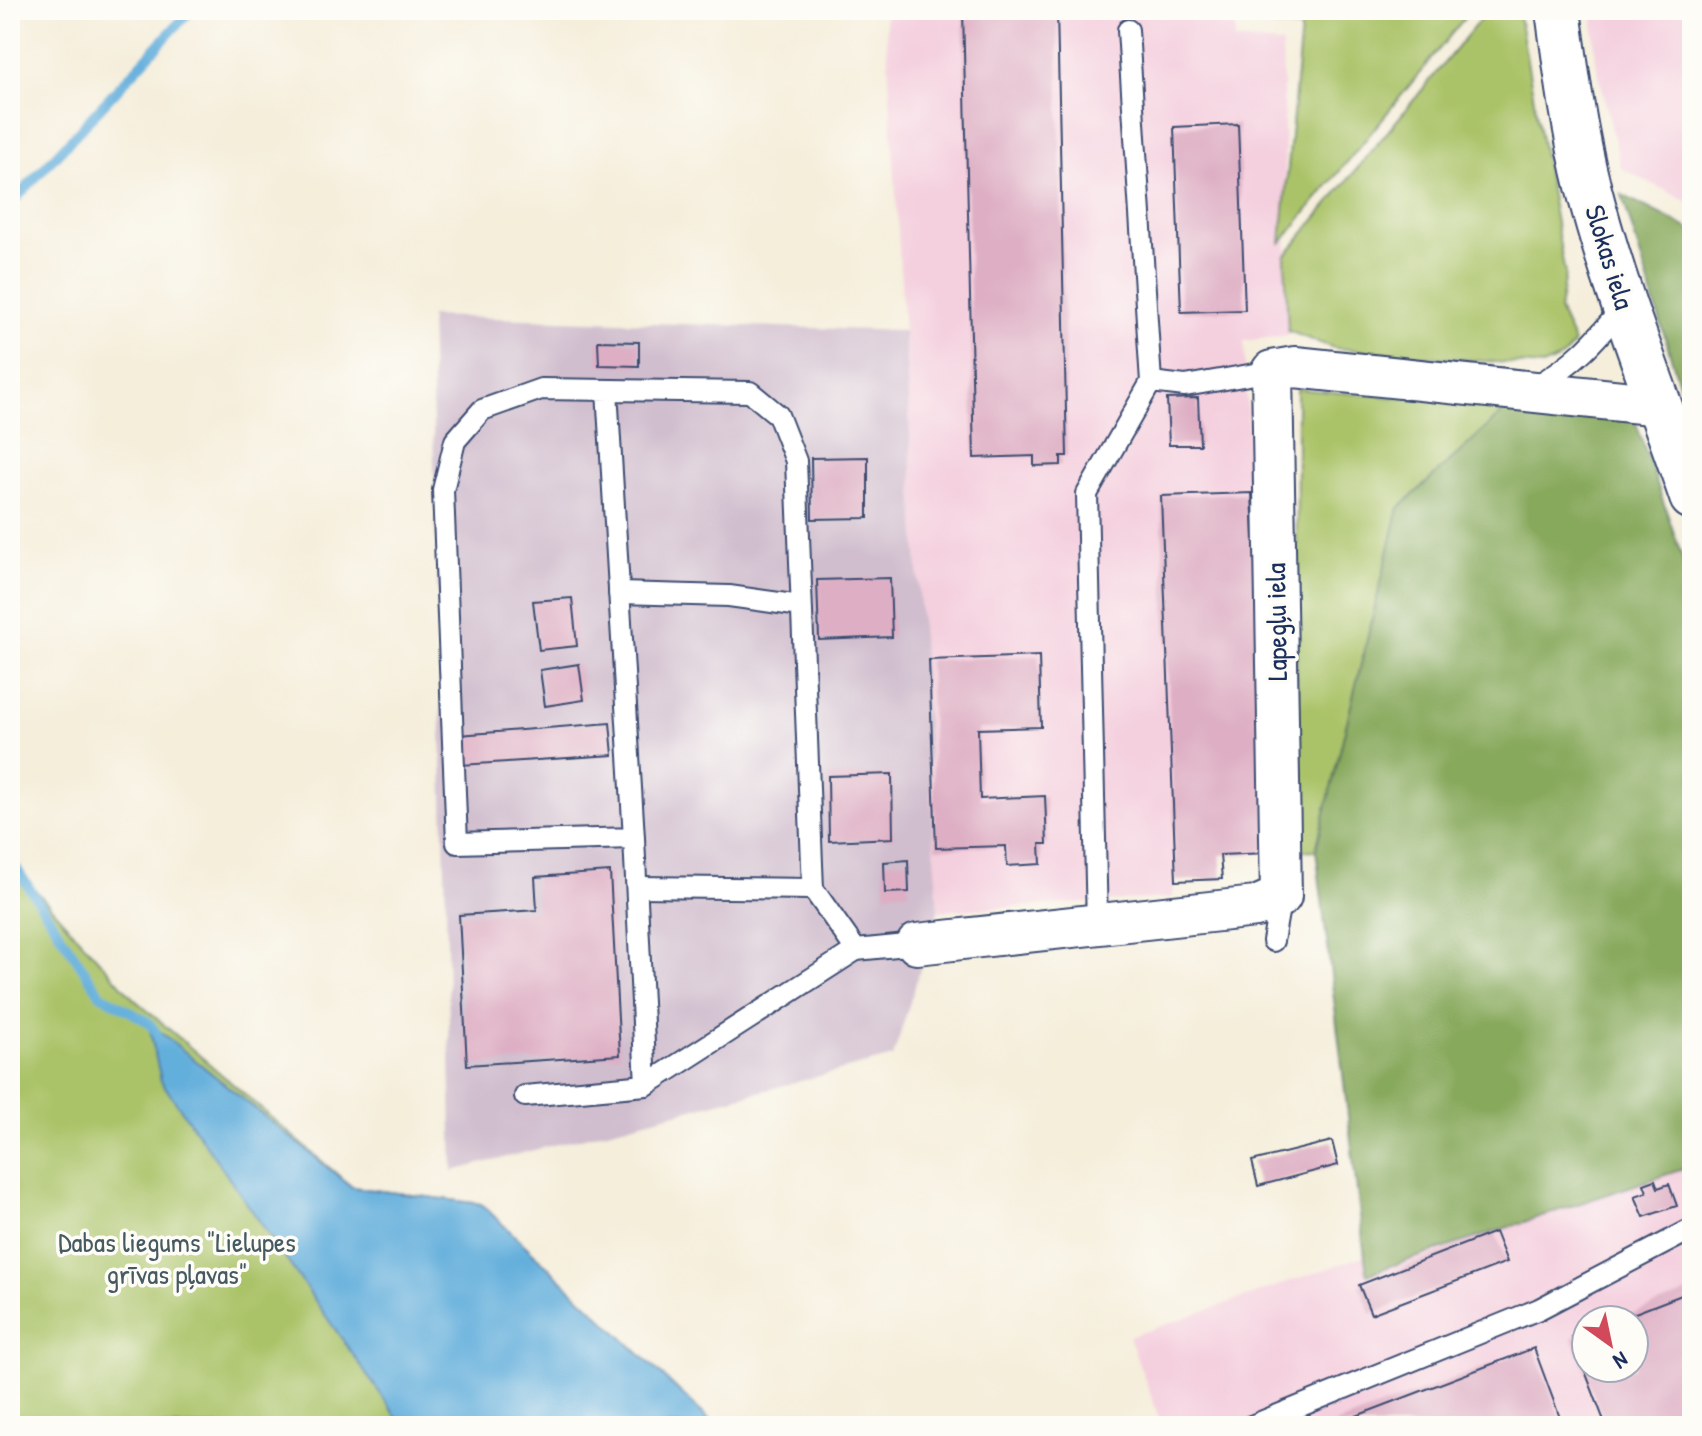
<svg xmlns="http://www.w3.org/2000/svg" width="1702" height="1436" font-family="'Patrick Hand',sans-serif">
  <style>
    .built { fill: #f4cfde; fill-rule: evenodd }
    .industrial { fill: #d0bdce }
    .green { fill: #aac368; stroke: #627963; stroke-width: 2 }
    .forest { fill: #87a95c; stroke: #516c5d; stroke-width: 2 }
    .water { fill: #64afdc; stroke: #406f9d; stroke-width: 2 }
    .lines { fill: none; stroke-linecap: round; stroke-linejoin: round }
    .stream { stroke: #64afdc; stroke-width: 10 }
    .building { fill: #deafc4 }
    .service-casing { stroke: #3c4c71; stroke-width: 24 }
    .minor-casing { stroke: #3c4c71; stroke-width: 44 }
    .secondary-casing { stroke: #3c4c71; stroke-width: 48 }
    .service { stroke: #fff; stroke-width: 20 }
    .minor { stroke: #fff; stroke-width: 40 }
    .secondary { stroke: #fff; stroke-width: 44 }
    .labels { text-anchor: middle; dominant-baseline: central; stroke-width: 7; stroke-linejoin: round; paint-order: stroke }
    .street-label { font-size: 28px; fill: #1b2f5e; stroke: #fdfcf7 }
    .park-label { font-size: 28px; fill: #465b61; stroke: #fdfcf7 }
  </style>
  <rect width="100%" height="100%" fill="#fdfcf7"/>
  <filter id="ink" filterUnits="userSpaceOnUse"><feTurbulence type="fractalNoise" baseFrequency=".0125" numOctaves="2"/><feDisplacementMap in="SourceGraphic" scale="16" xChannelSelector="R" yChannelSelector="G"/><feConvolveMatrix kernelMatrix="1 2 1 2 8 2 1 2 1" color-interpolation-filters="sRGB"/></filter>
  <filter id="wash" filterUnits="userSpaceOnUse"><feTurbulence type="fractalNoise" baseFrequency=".006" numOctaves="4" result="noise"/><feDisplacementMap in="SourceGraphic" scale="32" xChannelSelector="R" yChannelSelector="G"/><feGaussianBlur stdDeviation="1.8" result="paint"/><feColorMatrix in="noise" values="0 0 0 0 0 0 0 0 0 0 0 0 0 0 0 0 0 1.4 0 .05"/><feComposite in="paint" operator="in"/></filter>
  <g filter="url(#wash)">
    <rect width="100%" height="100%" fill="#f5eedb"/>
    <!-- built -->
    <g class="built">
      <path d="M885 10H1235V40L1282 44 1289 335 1244 341 1268 853 1221 855 1222 879 1176 881 1171 898 938 911Z"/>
      <path d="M1592 10H1692V204L1621 168 1596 62Z"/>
      <path d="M1692 1143V1426H1162L1129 1337ZM1586 1320H1634V1368H1586Z"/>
    </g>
    <!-- industrial -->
    <path class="industrial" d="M430 316 904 331 938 911 893 1057 453 1171Z"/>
    <!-- green -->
    <g class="green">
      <path d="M1250 10H1471L1281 243 1301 28 1252 24Z"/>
      <path d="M1488 10H1518L1565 274 1559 310 1574 343 1563 357 1542 366 1334 348 1288 331 1285 256Z"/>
      <path d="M1297 389 1509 407 1399 508 1316 850 1296 851Z"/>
      <path d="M10 862 134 999 352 1187 481 1204 716 1426H10Z"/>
    </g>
    <!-- forest -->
    <g class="forest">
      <path d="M1622 195 1692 230V429L1684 400Z"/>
      <path d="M1509 407 1633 414 1692 586V1166L1367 1274 1316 850 1399 508Z"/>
    </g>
    <!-- water -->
    <path class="water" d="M148 1022 352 1187 481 1204 716 1426H403L161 1081Z"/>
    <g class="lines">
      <!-- stream -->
      <g class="stream">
        <path d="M10 205 191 10"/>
        <path d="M10 859 100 994 148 1022 156 1032"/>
      </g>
    </g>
    <g id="blocks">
      <!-- building -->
      <g class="building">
        <path d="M963 10H1057L1067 456H1061V465L1034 466V456L974 458Z"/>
        <path d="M1238 124 1245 310 1181 312 1174 127Z"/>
        <path d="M598 341 639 342V366L599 365Z"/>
        <path d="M1198 398 1200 445H1169L1167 399Z"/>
        <path d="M868 457V518L812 519 811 458Z"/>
        <path d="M1252 493 1268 853 1220 855 1222 879 1176 881 1161 496Z"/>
        <path d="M890 578 892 637 819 640 817 580Z"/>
        <path d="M572 598 577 646 539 650 533 601Z"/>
        <path d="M1039 656 1041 727 978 729 980 799 1045 796 1047 844H1040L1041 864 1007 866 1006 846 936 848 929 660Z"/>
        <path d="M579 664 584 700 545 706 540 670Z"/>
        <path d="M610 723 613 755 461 765 459 735Z"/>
        <path d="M892 774 893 838 829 841 828 776Z"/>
        <path d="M908 860 909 892 885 893 884 862Z"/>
        <path d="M610 872 620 1055 467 1065 459 915 537 910 535 877Z"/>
        <path d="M1332 1141 1338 1165 1258 1186 1252 1161Z"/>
        <path d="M1655 1180 1658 1188 1669 1184 1677 1206 1644 1217 1635 1196 1647 1192 1644 1184Z"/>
        <path d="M1495 1232 1507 1262 1371 1314 1359 1285Z"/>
        <path d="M1692 1291V1426H1606L1572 1337 1586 1332V1368H1634V1320H1617Z"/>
        <path d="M1534 1348 1563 1426H1330Z"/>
      </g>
    </g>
  </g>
  <g filter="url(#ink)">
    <use href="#blocks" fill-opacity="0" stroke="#3c4c71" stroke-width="2"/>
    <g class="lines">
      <!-- service casing -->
      <g class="service-casing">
        <g id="service">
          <path d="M1128 30 1151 382"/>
          <path d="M1534 387C1576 363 1594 342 1625 305"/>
          <path d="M607 390 634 838 457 843 443 490 455 441 482 410 541 389 750 392 778 415 796 461 813 889 856 950 917 944"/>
          <path d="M619 593 729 596 801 606"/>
          <path d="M634 838 646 1085"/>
          <path d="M637 887 813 889"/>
          <path d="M1097 925 1087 494 1151 382 1185 386 1272 371"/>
          <path d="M1273 941 1281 896"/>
          <path d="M525 1096 646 1085 856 950"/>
          <path d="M1251 1426 1539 1309 1692 1229"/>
        </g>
      </g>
      <!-- minor casing -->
      <g class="minor-casing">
        <path id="minor" d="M917 944 1256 907 1281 896 1272 371 1295 367 1660 405"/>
      </g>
      <!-- secondary casing -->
      <g class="secondary-casing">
        <path id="secondary" d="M1558 10C1566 70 1574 131 1589 190 1616 294 1657 395 1692 497"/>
      </g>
      <!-- service -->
      <use href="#service" class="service"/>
      <!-- minor -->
      <use href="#minor" class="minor"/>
      <!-- secondary -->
      <use href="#secondary" class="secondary"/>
    </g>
  </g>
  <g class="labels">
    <!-- street labels -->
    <g class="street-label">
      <text transform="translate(1610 257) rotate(73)">Slokas iela</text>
      <text transform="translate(1276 622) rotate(-91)">Lapegļu iela</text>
    </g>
    <!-- park labels -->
    <g class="park-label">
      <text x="177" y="1242">Dabas liegums "Lielupes<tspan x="177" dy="32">grīvas pļavas"</tspan></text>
    </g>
  </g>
  <!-- margin -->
  <rect width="1702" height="1436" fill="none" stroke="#fdfcf7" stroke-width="40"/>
  <!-- north arrow -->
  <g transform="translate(1610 1344) rotate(147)"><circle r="38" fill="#fdfcf7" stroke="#a3aaba" stroke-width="2"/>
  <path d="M0-6L14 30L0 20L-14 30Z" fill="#d1495b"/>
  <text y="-12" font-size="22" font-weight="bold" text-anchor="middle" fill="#1b2f5e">N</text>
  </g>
</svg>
